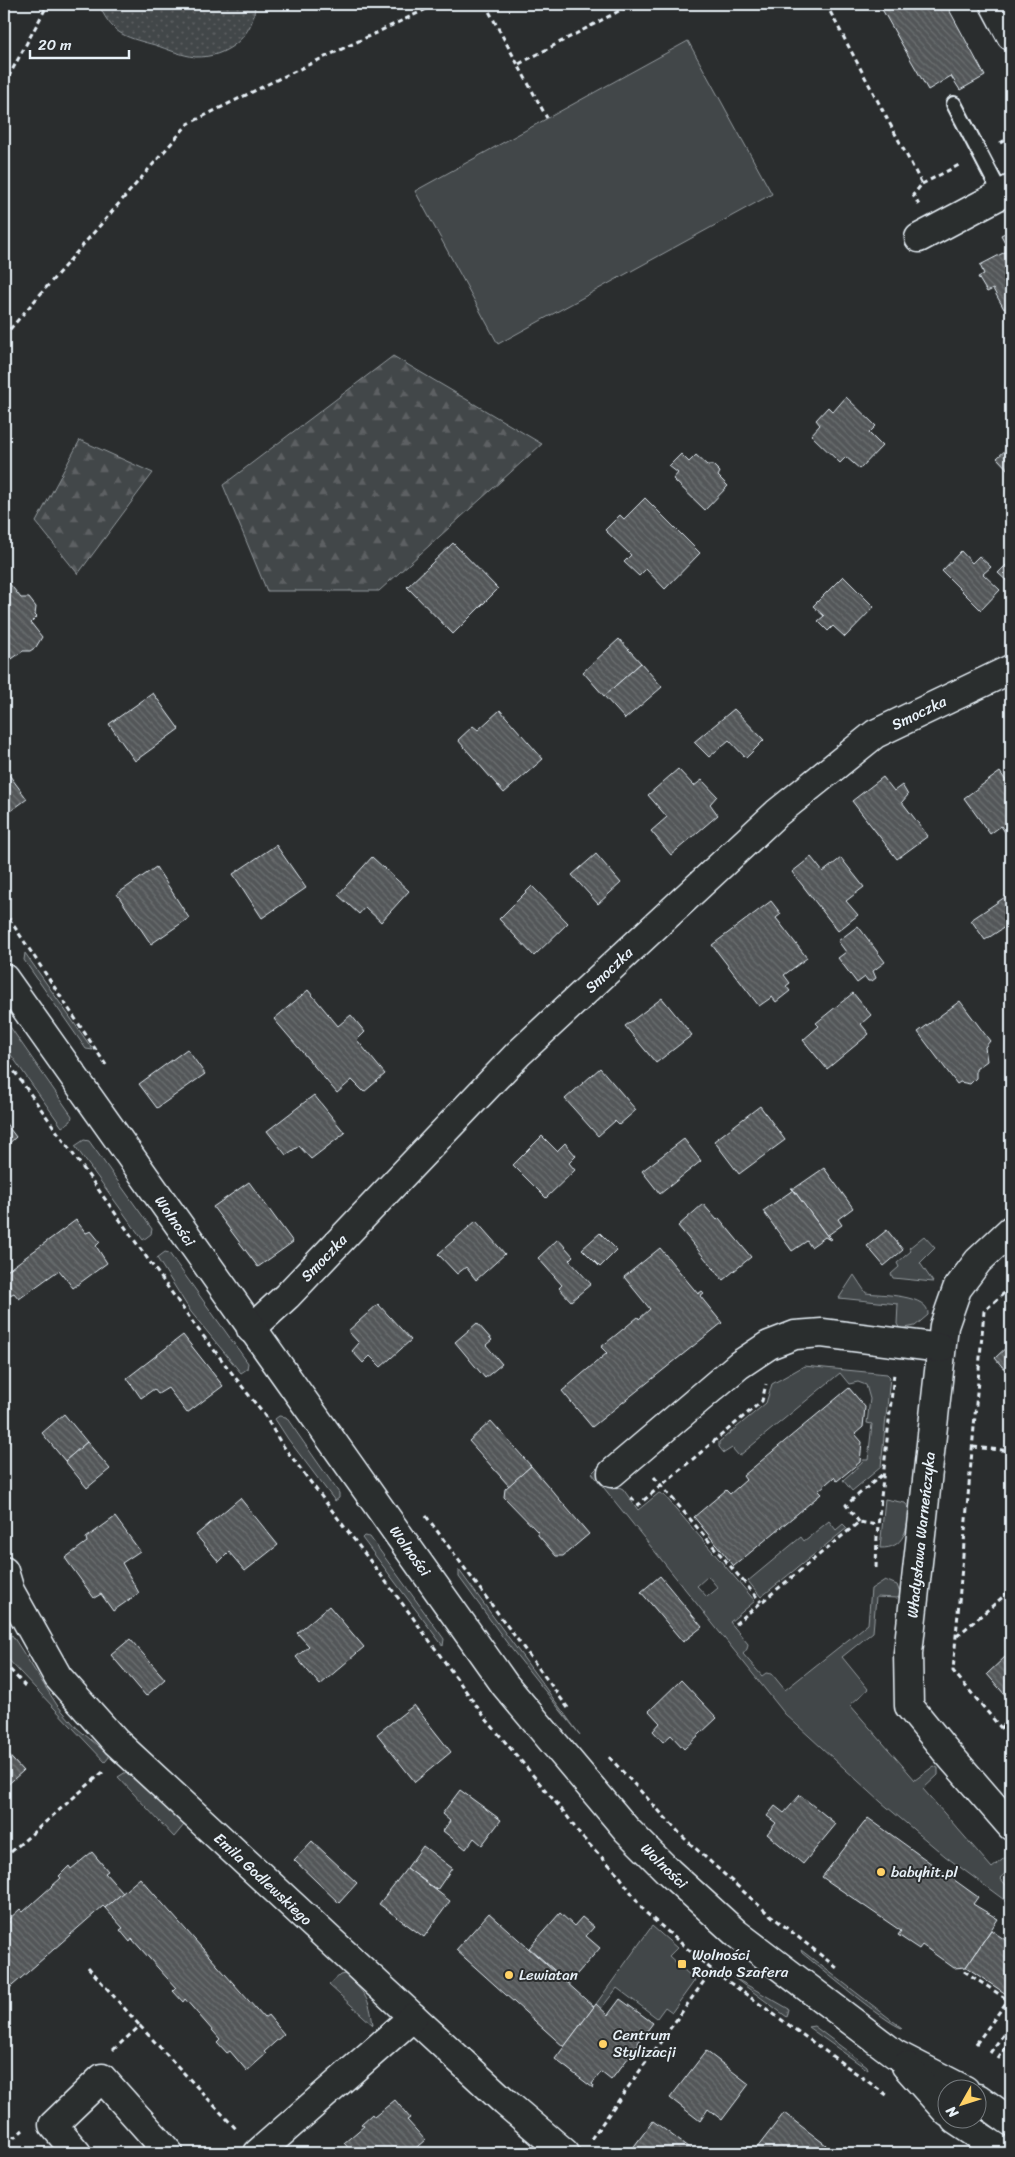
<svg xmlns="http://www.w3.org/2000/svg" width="1015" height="2157" font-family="Sriracha,sans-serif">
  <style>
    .grass { fill: #424648; stroke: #959ca0; fill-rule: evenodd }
    .forest { fill: url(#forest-firs); stroke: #959ca0 }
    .park { fill: url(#park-dots); stroke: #959ca0 }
    .building { fill: url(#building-back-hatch); stroke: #e8f1f8 }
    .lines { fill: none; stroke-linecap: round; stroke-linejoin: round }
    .service-casing { stroke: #e8f1f8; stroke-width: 18 }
    .minor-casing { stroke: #e8f1f8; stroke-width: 31 }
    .secondary-casing { stroke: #e8f1f8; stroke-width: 31 }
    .path { stroke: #e8f1f8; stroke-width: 3; stroke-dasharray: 5 4; stroke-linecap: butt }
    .service { stroke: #2a2d2e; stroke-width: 14 }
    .minor { stroke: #2a2d2e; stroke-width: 28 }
    .secondary { stroke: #2a2d2e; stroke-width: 28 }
    .poi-dot { fill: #ffd166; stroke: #2a2d2e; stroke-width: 2 }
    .labels { text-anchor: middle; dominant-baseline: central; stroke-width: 4; stroke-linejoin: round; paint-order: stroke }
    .street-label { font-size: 15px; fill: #e8f1f8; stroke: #2a2d2e }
    .poi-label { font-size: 15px; fill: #e8f1f8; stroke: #2a2d2e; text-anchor: start }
  </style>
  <defs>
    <pattern id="forest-firs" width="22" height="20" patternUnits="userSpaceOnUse" patternTransform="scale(1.25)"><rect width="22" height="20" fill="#424648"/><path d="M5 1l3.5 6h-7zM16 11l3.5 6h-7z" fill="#5d6163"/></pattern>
    <pattern id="park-dots" width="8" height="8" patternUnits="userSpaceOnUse" patternTransform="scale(1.25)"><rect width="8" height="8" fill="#424648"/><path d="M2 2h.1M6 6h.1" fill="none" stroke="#5d6163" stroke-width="1.8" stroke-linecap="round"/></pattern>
    <pattern id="building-back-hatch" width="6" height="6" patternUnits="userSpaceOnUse" patternTransform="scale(1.25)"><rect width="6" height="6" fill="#535759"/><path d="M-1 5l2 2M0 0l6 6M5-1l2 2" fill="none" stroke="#6c7072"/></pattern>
  </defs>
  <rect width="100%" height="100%" fill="#2a2d2e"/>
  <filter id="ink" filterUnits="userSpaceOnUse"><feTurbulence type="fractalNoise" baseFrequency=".02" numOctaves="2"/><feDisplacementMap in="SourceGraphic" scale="10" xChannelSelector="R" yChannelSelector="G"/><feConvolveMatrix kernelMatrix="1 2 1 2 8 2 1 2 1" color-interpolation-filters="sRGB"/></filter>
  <g filter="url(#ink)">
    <!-- grass -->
    <g class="grass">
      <path d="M688 41 772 194 498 344 415 191Z"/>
      <path d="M25 953 93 1050 86 1049 24 960Z"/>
      <path d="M4 1018 72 1116 71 1121 62 1127 4 1045Z"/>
      <path d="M84 1140 89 1141 152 1229 151 1234 143 1240 75 1146Z"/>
      <path d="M924 1236 935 1248 920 1263 933 1282 893 1278 891 1274 899 1267 897 1263 911 1251 909 1248Z"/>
      <path d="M165 1252 169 1253 248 1363 247 1369 241 1373 191 1312 157 1258Z"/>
      <path d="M854 1275 866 1293C880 1295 930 1294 928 1315L915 1326 900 1329 897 1324 898 1304 839 1298Z"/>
      <path d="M804 1366 887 1374 890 1377 881 1467 852 1491 843 1480 862 1463 863 1460H868L872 1424 867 1423 870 1399 866 1385 858 1382 849 1384 840 1373 739 1456 732 1448 724 1453 719 1447V1442L766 1403 772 1384Z"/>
      <path d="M279 1416 286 1417 339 1493V1498L335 1501 288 1439 275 1419Z"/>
      <path d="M597 1468 612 1489 619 1487 623 1489 638 1510 659 1493 664 1495 755 1601 730 1622 748 1644 747 1649 743 1654 762 1676 766 1673 772 1674 785 1690 868 1624 871 1589 885 1580 897 1585 901 1596 897 1598 876 1597 873 1632 842 1657 868 1689 850 1705 915 1780 934 1766 938 1768V1775L923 1789 992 1868 1007 1856 1011 1855V1868L1000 1878 1011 1891V1905L945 1856 881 1802 785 1714 592 1473ZM708 1576 718 1588 707 1597 697 1586Z"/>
      <path d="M885 1499 905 1503 910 1509C907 1528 905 1549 880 1548Z"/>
      <path d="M829 1521 836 1530 843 1524 847 1528 761 1597 748 1581 801 1537 804 1541Z"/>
      <path d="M364 1536 370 1537 444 1639 443 1646 362 1538Z"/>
      <path d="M459 1570 580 1735 510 1647 459 1577Z"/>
      <path d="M12 1635 57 1705 77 1728 110 1756 105 1762 4 1655V1640Z"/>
      <path d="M126 1772 184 1825 174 1837 118 1777Z"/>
      <path d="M652 1926 677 1948 669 1956 695 1980 672 2012 665 2007 657 2018 617 1988 600 2010 596 2004Z"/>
      <path d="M801 1950 902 2028C888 2025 818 1966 802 1953Z"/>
      <path d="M345 1974C365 1994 369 1996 373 2025L329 1985 340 1975Z"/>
      <path d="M733 1977 789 2009 787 2017Z"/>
      <path d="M814 2026 867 2066 868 2070 808 2027Z"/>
    </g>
    <!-- forest -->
    <g class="forest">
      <path d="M393 356 542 444 379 591H267L223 485Z"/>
      <path d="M80 440 153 473 78 574 36 522Z"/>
    </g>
    <!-- park -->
    <path class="park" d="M99 4H255C255 36 226 58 196 57 183 56 167 49 155 45 144 42 131 39 122 34 111 28 103 15 99 4Z"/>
    <!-- building -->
    <g class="building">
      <path d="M879 4H946L985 76 960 90 951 76 928 90Z"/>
      <path d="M1011 230V305L1004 309 993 289 987 292 978 277 984 274 980 265 1009 250 1001 235Z"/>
      <path d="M846 397 876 426 869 433 882 446 860 469 846 457 840 463 811 435 820 425 816 420 828 407 833 412Z"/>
      <path d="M1011 445V473L997 458Z"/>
      <path d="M681 454 689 462 696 455 707 465H713L720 472 718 476 728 486 705 510 673 479 678 473 669 466Z"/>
      <path d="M645 498 700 553 665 589 646 569 639 576 624 562 631 555 605 530 620 515 624 519Z"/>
      <path d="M453 543 498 589 453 634 407 587Z"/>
      <path d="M961 551 972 563 979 556 991 567 983 574 1000 590 981 610 942 571Z"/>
      <path d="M1011 560V585L998 573Z"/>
      <path d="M843 576 874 607 845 637 833 626 828 631 818 621 824 616 813 606Z"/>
      <path d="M9 583 21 598H29L36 607 35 615 37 617 31 623 42 637 36 647 30 651H23L9 661 4 655V587Z"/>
      <path d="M619 639 641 663 604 696 583 672Z"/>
      <path d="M641 663 662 687 625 719 604 696Z"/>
      <path d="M153 693 179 729 135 761 109 724Z"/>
      <path d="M734 709 764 740 746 758 729 740 709 757 694 742Z"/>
      <path d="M500 710 543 759 504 793 458 740 473 726 478 730Z"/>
      <path d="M4 768 27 799 4 816Z"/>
      <path d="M678 769 694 786 702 780 717 796 710 804 718 815 671 855 651 831 667 817 648 795Z"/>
      <path d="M1000 772 1011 788V832L1007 835 1001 826 990 834 964 798Z"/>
      <path d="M883 777 894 791 902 785 908 795 902 802 928 836 897 859 852 801Z"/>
      <path d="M276 845 306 888 262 918 233 874Z"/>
      <path d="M596 854 621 883 598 904 572 875Z"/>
      <path d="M372 857 409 891 381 922 365 907 359 914 338 895Z"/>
      <path d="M811 857 823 872 841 858 864 887 846 901 858 915 838 931 792 872Z"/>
      <path d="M156 867 189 918 151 944 117 894Z"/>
      <path d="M532 886 568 923 534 956 499 919Z"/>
      <path d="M1011 893V923L985 940 971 920Z"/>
      <path d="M771 901 781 914 776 918 807 958 784 975 790 983 786 986 790 991 776 1002 772 997 759 1006 712 945Z"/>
      <path d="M858 926 885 962 873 971 876 978 872 981H868L865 977 857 983 838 958 846 952 838 941Z"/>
      <path d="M308 990 338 1026 351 1015 365 1032 357 1040 385 1074 364 1092 352 1080 337 1093 274 1019Z"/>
      <path d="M853 993 871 1015 861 1024 869 1034 827 1069 803 1040 819 1026 816 1023Z"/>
      <path d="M662 998 692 1035 656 1063 625 1026Z"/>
      <path d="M960 1001 990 1041 985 1047 987 1061 976 1069V1078L970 1084 960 1082 957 1084 918 1032Z"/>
      <path d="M187 1049 205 1074 157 1108 139 1084Z"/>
      <path d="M600 1068 636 1110 619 1125 615 1121 598 1136 565 1099Z"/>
      <path d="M314 1095 345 1133 311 1159 299 1146 286 1155 267 1131Z"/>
      <path d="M760 1106 785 1140 739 1174 714 1141Z"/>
      <path d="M4 1121 16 1137 4 1148Z"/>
      <path d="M542 1136 557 1151 565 1143 576 1156 569 1163 575 1170 546 1198 513 1165Z"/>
      <path d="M684 1139 701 1161 660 1194 642 1171Z"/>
      <path d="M824 1168 853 1208 838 1219 842 1225 828 1235 832 1239 830 1240 792 1188H795Z"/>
      <path d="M249 1182 293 1242 258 1267 213 1207Z"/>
      <path d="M791 1188H792L830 1240 825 1237 811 1247 807 1241 792 1251 763 1211 793 1190Z"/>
      <path d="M703 1204 717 1220 719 1218 751 1257 723 1280 678 1226Z"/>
      <path d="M76 1220 86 1233 91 1231 100 1242 96 1246 107 1263 73 1288 59 1270 19 1299 14 1293 10 1295 9 1291 11 1288 4 1278V1273Z"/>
      <path d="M476 1221 505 1254 476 1280 466 1267 457 1274 438 1254Z"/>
      <path d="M887 1230 903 1250 884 1266 867 1246Z"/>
      <path d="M600 1233 617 1250 600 1267 582 1249Z"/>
      <path d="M558 1239 573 1256 569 1260 591 1284 571 1301 559 1288 562 1285 538 1258Z"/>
      <path d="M660 1248 698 1294 702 1291 704 1293 700 1296 722 1323 592 1427 562 1391 607 1353 601 1347 638 1317 639 1319 650 1309 624 1277Z"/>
      <path d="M378 1304 411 1340 381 1367 370 1356 363 1363 352 1351 359 1343 348 1331Z"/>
      <path d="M477 1323 492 1340 486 1345 502 1364 485 1378 455 1342Z"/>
      <path d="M183 1335 223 1386 187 1413 168 1388 158 1394 154 1389 141 1398 127 1378Z"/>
      <path d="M1011 1343V1377L995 1358Z"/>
      <path d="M849 1388 865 1407 863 1427 855 1434 862 1442 860 1462 837 1481 834 1477 818 1491 821 1494 734 1566 694 1517 726 1490 730 1494 746 1480 743 1476Z"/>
      <path d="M64 1414 87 1442 65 1461 42 1433Z"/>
      <path d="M491 1421 531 1466 509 1486 469 1441Z"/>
      <path d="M87 1442 110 1469 87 1488 65 1461Z"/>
      <path d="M531 1466 589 1534 563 1556H556L538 1535V1532L504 1497 505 1489Z"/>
      <path d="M240 1498 278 1545 245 1571 229 1552 219 1562 196 1535Z"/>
      <path d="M115 1517 140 1551 122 1563 139 1593 113 1611 101 1594 94 1598 65 1558 87 1542 86 1538Z"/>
      <path d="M660 1576 702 1627 683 1642 641 1592Z"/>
      <path d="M329 1606 364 1647 320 1685 296 1657 309 1646 297 1633Z"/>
      <path d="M130 1639 165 1679 146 1696 111 1655Z"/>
      <path d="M1006 1656 1009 1659 1011 1657V1702L987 1674Z"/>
      <path d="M681 1680 717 1718 684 1749 671 1735 663 1742 653 1731 660 1723 649 1711Z"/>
      <path d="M414 1705 451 1752 415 1782 377 1734Z"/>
      <path d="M4 1750 23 1771 4 1788Z"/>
      <path d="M460 1790 501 1820 482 1845 474 1838 466 1849 443 1831 450 1821 442 1814Z"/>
      <path d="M800 1795 836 1824 803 1864 767 1834 776 1823 767 1816 775 1806 784 1813Z"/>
      <path d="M868 1818 978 1897 973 1904 998 1919 966 1967 954 1968 922 1945 919 1949 898 1935 901 1931 822 1877Z"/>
      <path d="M312 1841 357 1883 339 1903 294 1860Z"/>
      <path d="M423 1846 452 1868 437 1890 407 1868Z"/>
      <path d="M92 1852 108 1871 105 1873 123 1893 105 1908 103 1906 4 1993V1928L10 1922 8 1920 20 1909 23 1912 61 1878 59 1876 69 1866 71 1869Z"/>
      <path d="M407 1868 450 1901 424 1937 379 1904Z"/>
      <path d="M140 1878 264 2018 268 2015 284 2034 264 2052 266 2054 247 2071 230 2051 227 2053 217 2042 220 2039 185 1999 183 2002 173 1991 176 1988 132 1939 130 1942 120 1930 123 1928 105 1908Z"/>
      <path d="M489 1913 594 2007 564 2047 456 1950Z"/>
      <path d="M560 1913 574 1926 582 1917 594 1927 586 1936 600 1948 569 1983 529 1948Z"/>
      <path d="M991 1930 1011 1944V1992L1006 1994 966 1967Z"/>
      <path d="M620 1999 653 2023 638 2043 639 2044 611 2080 601 2072 592 2084 594 2086 593 2088 555 2059 596 2004 608 2015Z"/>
      <path d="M706 2051 749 2084 722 2120 708 2109 700 2121 670 2098Z"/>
      <path d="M395 2100 410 2118 407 2120 425 2140 410 2153H353L344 2143 364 2126 361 2124 372 2114 374 2117Z"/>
      <path d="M784 2113 826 2145 820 2153H753Z"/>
      <path d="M653 2121 696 2153H629Z"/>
    </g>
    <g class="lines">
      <!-- service casing -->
      <g class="service-casing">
        <path id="service" d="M954 104 1001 194"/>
      </g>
      <!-- minor casing -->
      <g class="minor-casing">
        <g id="minor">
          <path d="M994 4 1011 36"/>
          <path d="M919 238 1011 189"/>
          <path d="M1011 1230 978 1261 957 1289 944 1326 908 1653 909 1706 944 1749 1011 1826"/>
          <path d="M251 1329 287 1296 518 1054 777 813 875 734 1011 669"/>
          <path d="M612 1473 739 1365 769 1345 795 1335 822 1333 941 1348"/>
          <path d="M4 1571 10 1591 58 1677 116 1742 505 2102 565 2153"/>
          <path d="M77 2153 53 2125 102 2078 169 2153"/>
          <path d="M258 2153 413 2017"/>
        </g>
      </g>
      <!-- secondary casing -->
      <g class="secondary-casing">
        <g id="secondary">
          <path d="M4 978 505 1685 627 1830 668 1871 737 1934 895 2054 965 2090"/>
          <path d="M906 2066 948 2113"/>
          <path d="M978 2098 1011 2122"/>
          <path d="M955 2120 1005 2153"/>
        </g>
      </g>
      <!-- path -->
      <g class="path">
        <path d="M485 4 547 118"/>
        <path d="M826 4 922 184 913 195 919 205"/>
        <path d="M519 64 632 4"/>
        <path d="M4 85 48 4"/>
        <path d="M1000 143 1011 137"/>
        <path d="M922 184 959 165"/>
        <path d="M4 336 188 124 270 83 437 4"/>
        <path d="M4 911 106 1065"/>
        <path d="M4 1057 194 1324 265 1416 281 1443 411 1615 486 1719 567 1816 580 1835 618 1874 645 1912 712 1970 888 2096"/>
        <path d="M1011 1287 984 1311 953 1671 1011 1740"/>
        <path d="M973 1447 1011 1451"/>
        <path d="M654 1477 761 1602"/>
        <path d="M631 1497 638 1505 762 1401 766 1384"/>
        <path d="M426 1516 568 1708"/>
        <path d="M859 1522 846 1505 884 1473"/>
        <path d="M876 1568 877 1536 894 1373"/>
        <path d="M735 1624 859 1522 878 1525"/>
        <path d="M957 1636 1011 1590"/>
        <path d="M4 1663 25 1686"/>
        <path d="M1001 1728 1011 1719"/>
        <path d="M609 1757 684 1838 764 1910 837 1968"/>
        <path d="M4 1858 103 1772"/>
        <path d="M88 1967 140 2026"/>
        <path d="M964 1971 1011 2002"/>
        <path d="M976 2044 1008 2000"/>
        <path d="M113 2050 140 2026 238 2131"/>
        <path d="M990 2053 1011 2024"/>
        <path d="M998 2059 1011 2040"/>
        <path d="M4 2134 15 2137 23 2130"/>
        <path d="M591 2139 712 1970"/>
      </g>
      <!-- service -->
      <use href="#service" class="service"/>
      <!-- minor -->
      <use href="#minor" class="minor"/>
      <!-- secondary -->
      <use href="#secondary" class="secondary"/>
    </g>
  </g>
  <!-- markers -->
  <g class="poi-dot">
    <circle cx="881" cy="1872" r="5"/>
    <rect x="677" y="1959" width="10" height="10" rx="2.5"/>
    <circle cx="509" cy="1975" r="5"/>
    <circle cx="603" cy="2044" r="5"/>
  </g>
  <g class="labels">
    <!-- street labels -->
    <g class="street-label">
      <text transform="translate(919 713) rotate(-26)">Smoczka</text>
      <text transform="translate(609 970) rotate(-43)">Smoczka</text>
      <text transform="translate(175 1221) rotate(55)">Wolności</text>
      <text transform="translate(324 1258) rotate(-46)">Smoczka</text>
      <text transform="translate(921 1535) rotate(-84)">Władysława Warneńczyka</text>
      <text transform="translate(410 1551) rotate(54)">Wolności</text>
      <text transform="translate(664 1866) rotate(44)">Wolności</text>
      <text transform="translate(263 1879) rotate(43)">Emila Godlewskiego</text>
    </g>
    <!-- poi labels -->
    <g class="poi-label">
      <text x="891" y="1872">babyhit.pl</text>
      <text x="692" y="1955">Wolności<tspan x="692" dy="17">Rondo Szafera</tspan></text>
      <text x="519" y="1975">Lewiatan</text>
      <text x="613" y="2035">Centrum<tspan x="613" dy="17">Stylizacji</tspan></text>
    </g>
  </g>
  <!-- margin -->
  <rect width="1015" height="2157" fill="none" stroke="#2a2d2e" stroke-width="20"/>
  <rect x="10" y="10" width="995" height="2137" fill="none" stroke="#e8f1f8" stroke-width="2" filter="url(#ink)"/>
  <!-- north arrow -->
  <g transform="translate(962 2104) rotate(231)"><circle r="24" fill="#2a2d2e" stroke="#767b7f"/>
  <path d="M0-4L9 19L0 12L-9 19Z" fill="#ffd166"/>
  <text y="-8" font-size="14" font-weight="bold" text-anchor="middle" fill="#e8f1f8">N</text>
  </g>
  <!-- scale -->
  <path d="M30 50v8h99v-8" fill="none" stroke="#e8f1f8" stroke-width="2.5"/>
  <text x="38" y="50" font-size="15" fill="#e8f1f8" stroke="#2a2d2e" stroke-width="4" paint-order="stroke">20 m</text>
</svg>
